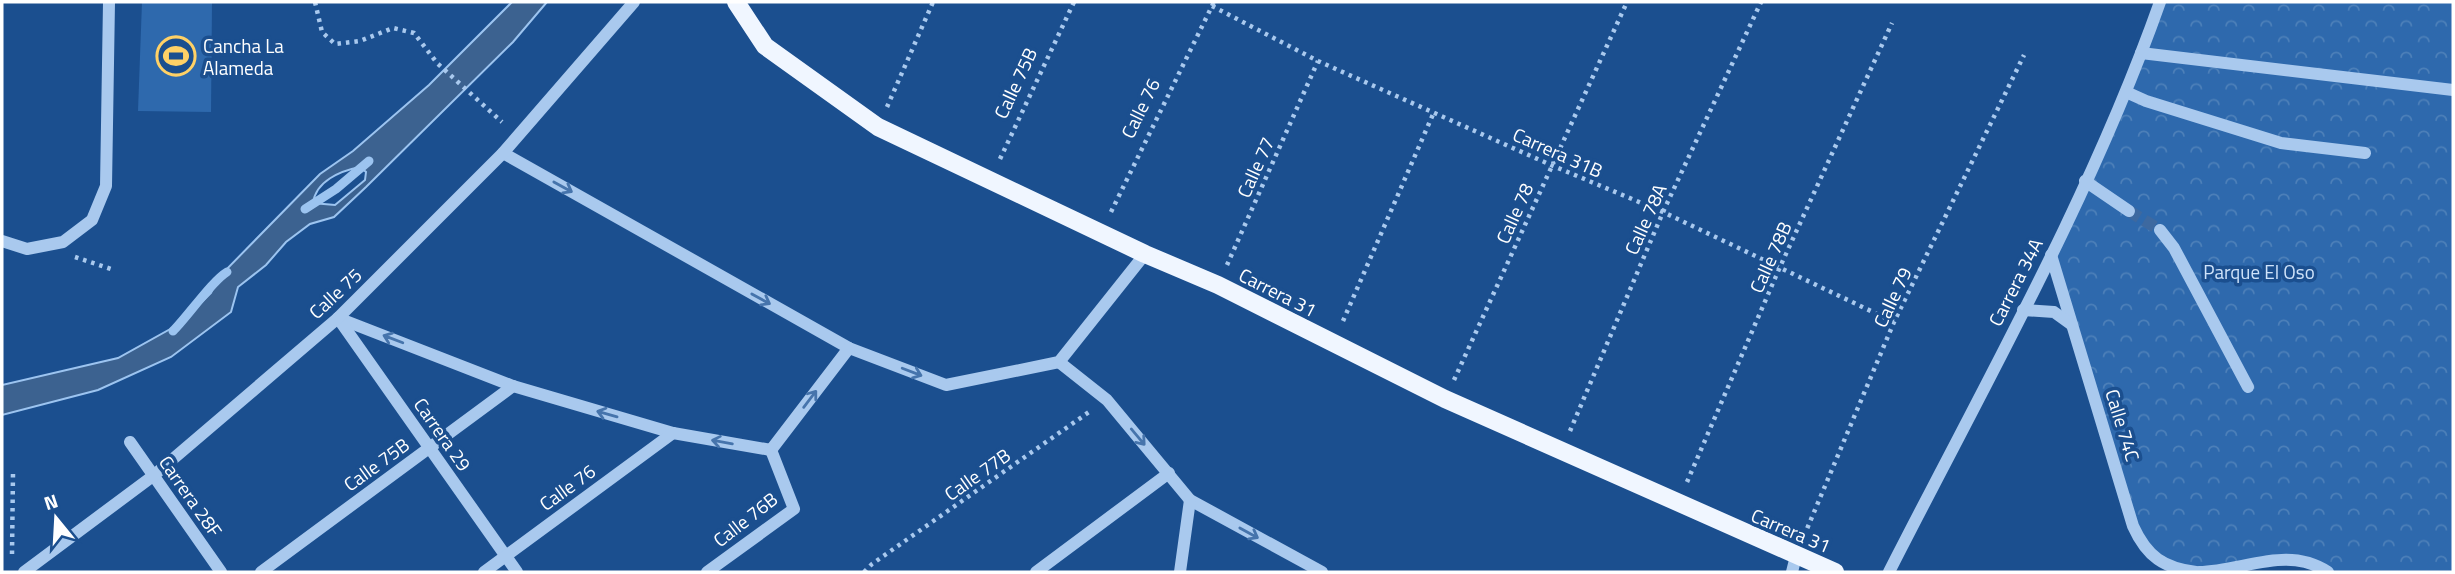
<svg xmlns="http://www.w3.org/2000/svg" width="2455" height="574" font-family="'Titillium Web',sans-serif">
  <style>
    .grass { fill: #2e69ad }
    .park { fill: url(#park-crowns) }
    .water { fill: #3c6290; stroke: #9cc4f0; stroke-width: 2; fill-rule: evenodd }
    .lines { fill: none; stroke-linecap: round; stroke-linejoin: round }
    .stream { stroke: #9cc4f0; stroke-width: 9 }
    .minor-tunnel { stroke: #3d69a0; stroke-width: 12; stroke-dasharray: 12 6; stroke-linecap: butt }
    .path { stroke: #a9c9ee; stroke-width: 4.5; stroke-dasharray: 3.5 5; stroke-linecap: butt }
    .minor { stroke: #a9c9ee; stroke-width: 12 }
    .major { stroke: #f0f6ff; stroke-width: 18 }
    .oneway { stroke: #4674ac }
    .labels { text-anchor: middle; dominant-baseline: central; stroke-width: 7; stroke-linejoin: round; paint-order: stroke }
    .poi-label { font-size: 19px; fill: #fff; stroke: #1b4f8f; text-anchor: start }
    .street-label { font-size: 19px; fill: #fff; stroke: #1b4f8f }
    .park-label { font-size: 19px; fill: #cfe3fa; stroke: #1b4f8f }
  </style>
  <defs>
    <pattern id="park-crowns" width="20" height="18" patternUnits="userSpaceOnUse" patternTransform="scale(1.75)"><rect width="20" height="18" fill="#2e69ad"/><path d="M2 6a3 3 0 1 1 6 0M12 15a3 3 0 1 1 6 0" fill="none" stroke="#4d80b9"/></pattern>
  </defs>
  <rect width="100%" height="100%" fill="#1b4f8f"/>
  <!-- grass -->
  <path class="grass" d="M142 2H212L211 112 138 111Z"/>
  <!-- park -->
  <path class="park" d="M2160 2H2453V572H2328L2311 563 2196 572 2145 548 2051 255Z"/>
  <!-- water -->
  <path class="water" d="M512 2H547L513 42 366 187 334 217 310 224 286 242 266 265 238 287 231 312 171 357 98 390 2 415V385L118 358 181 323 211 293 218 278 320 174 353 151 429 85ZM360 167 366 172 365 180 335 205 313 203C316 181 340 171 360 167Z"/>
  <g class="lines">
    <!-- stream -->
    <g class="stream">
      <path d="M305 209 336 189 369 161"/>
      <path d="M173 331C188 316 212 281 227 272"/>
    </g>
    <!-- minor-tunnel -->
    <path class="minor-tunnel" d="M2129 211 2160 230"/>
    <!-- path -->
    <g class="path">
      <path d="M315 2 322 32 335 44 360 41 393 28 414 33 437 63 502 122"/>
      <path d="M1212 6 1318 61 1551 165 1663 212 1894 322"/>
      <path d="M887 107 933 2"/>
      <path d="M1000 159 1074 2"/>
      <path d="M1111 212 1214 2"/>
      <path d="M75 257 111 269"/>
      <path d="M1227 265 1318 61"/>
      <path d="M1343 321 1434 112"/>
      <path d="M1454 380 1627 2"/>
      <path d="M1570 431 1663 212 1761 2"/>
      <path d="M1687 482 1779 269 1892 23"/>
      <path d="M1804 536 1894 322 2024 55"/>
      <path d="M12 554 13 473"/>
      <path d="M864 572 872 564 1089 412"/>
    </g>
    <!-- minor -->
    <g class="minor">
      <path d="M2141 53 2453 90"/>
      <path d="M2126 92 2146 101 2281 143 2365 153"/>
      <path d="M503 153 849 348 946 385 1059 362 1145 254"/>
      <path d="M2085 181 2129 211"/>
      <path d="M2160 230 2174 248 2248 387"/>
      <path d="M2 241 27 249 63 242 92 220 106 186 109 2"/>
      <path d="M2051 255 2133 526C2147 557 2164 568 2196 572"/>
      <path d="M2023 310 2054 312 2072 325"/>
      <path d="M338 318 513 386 673 433 771 450"/>
      <path d="M338 318 517 572"/>
      <path d="M1059 362 1107 400 1190 500 1322 572"/>
      <path d="M130 442 221 572"/>
      <path d="M771 450 849 348"/>
      <path d="M24 572 153 476 338 318 503 153 634 2"/>
      <path d="M261 572 513 386"/>
      <path d="M484 572 673 433"/>
      <path d="M707 572 794 509 771 450"/>
      <path d="M1036 572 1169 473"/>
      <path d="M1180 572 1190 500"/>
      <path d="M1792 572 1796 556"/>
      <path d="M1889 572C1984 385 2090 200 2160 2"/>
      <path d="M2199 572C2244 571 2287 545 2328 572"/>
    </g>
    <!-- major -->
    <path class="major" d="M736 2 765 46 878 127 1145 254 1218 285 1445 399 1835 572"/>
  </g>
  <!-- one-way arrows -->
  <defs><path id="oneway-shaft" d="M-6 0H5M1.5-3L5.5 0L1.5 3" fill="none" stroke-width="1.6" stroke-linecap="round" stroke-linejoin="round" transform="scale(1.75)"/></defs>
  <g class="oneway">
    <use href="#oneway-shaft" transform="translate(563 187) rotate(29)"/>
    <use href="#oneway-shaft" transform="translate(761 299) rotate(29)"/>
    <use href="#oneway-shaft" transform="translate(393 339) rotate(-159)"/>
    <use href="#oneway-shaft" transform="translate(912 372) rotate(21)"/>
    <use href="#oneway-shaft" transform="translate(810 399) rotate(-53)"/>
    <use href="#oneway-shaft" transform="translate(607 414) rotate(-164)"/>
    <use href="#oneway-shaft" transform="translate(1138 437) rotate(50)"/>
    <use href="#oneway-shaft" transform="translate(722 442) rotate(-170)"/>
    <use href="#oneway-shaft" transform="translate(1249 533) rotate(29)"/>
  </g>
  <!-- icons -->
  <defs>
    <g id="stadium-ring" transform="scale(2.0125)"><circle r="9.5" fill="#1b4f8f" stroke="#ffd166" stroke-width="1.5"/><path d="M0-5a6.5 5 0 1 0 0 10a6.5 5 0 1 0 0-10ZM-3.5-1.8h7v3.6h-7Z" fill="#ffd166"/></g>
  </defs>
  <g fill-rule="evenodd">
    <use href="#stadium-ring" x="176" y="56"/>
  </g>
  <g class="labels">
    <!-- poi labels -->
    <g class="poi-label">
      <text x="203" y="45">Cancha La<tspan x="203" dy="22">Alameda</tspan></text>
    </g>
    <!-- street labels -->
    <g class="street-label">
      <text transform="translate(1015 83) rotate(-65)">Calle 75B</text>
      <text transform="translate(1140 108) rotate(-64)">Calle 76</text>
      <text transform="translate(1558 152) rotate(24)">Carrera 31B</text>
      <text transform="translate(1255 167) rotate(-66)">Calle 77</text>
      <text transform="translate(1514 213) rotate(-66)">Calle 78</text>
      <text transform="translate(1645 219) rotate(-66)">Calle 78A</text>
      <text transform="translate(1770 257) rotate(-66)">Calle 78B</text>
      <text transform="translate(2015 282) rotate(-63)">Carrera 34A</text>
      <text transform="translate(1278 292) rotate(27)">Carrera 31</text>
      <text transform="translate(335 293) rotate(-43)">Calle 75</text>
      <text transform="translate(1892 297) rotate(-65)">Calle 79</text>
      <text transform="translate(2123 425) rotate(73)">Calle 74C</text>
      <text transform="translate(443 434) rotate(55)">Carrera 29</text>
      <text transform="translate(376 464) rotate(-36)">Calle 75B</text>
      <text transform="translate(977 474) rotate(-35)">Calle 77B</text>
      <text transform="translate(567 487) rotate(-36)">Calle 76</text>
      <text transform="translate(191 496) rotate(55)">Carrera 28F</text>
      <text transform="translate(745 519) rotate(-38)">Calle 76B</text>
      <text transform="translate(1791 530) rotate(23)">Carrera 31</text>
    </g>
    <!-- park labels -->
    <g class="park-label">
      <text x="2259" y="271">Parque El Oso</text>
    </g>
  </g>
  <!-- border -->
  <rect width="2455" height="574" fill="none" stroke="#ffffff" stroke-width="7"/>
  <!-- north arrow -->
  <g transform="translate(56 518) rotate(342)" stroke="#1b4f8f" stroke-width="5" paint-order="stroke">
  <path d="M0-5L12 26L0 18L-12 26Z" fill="#ffffff"/>
  <text y="-10" font-size="19" font-weight="bold" text-anchor="middle" fill="#ffffff">N</text>
  </g>
</svg>
